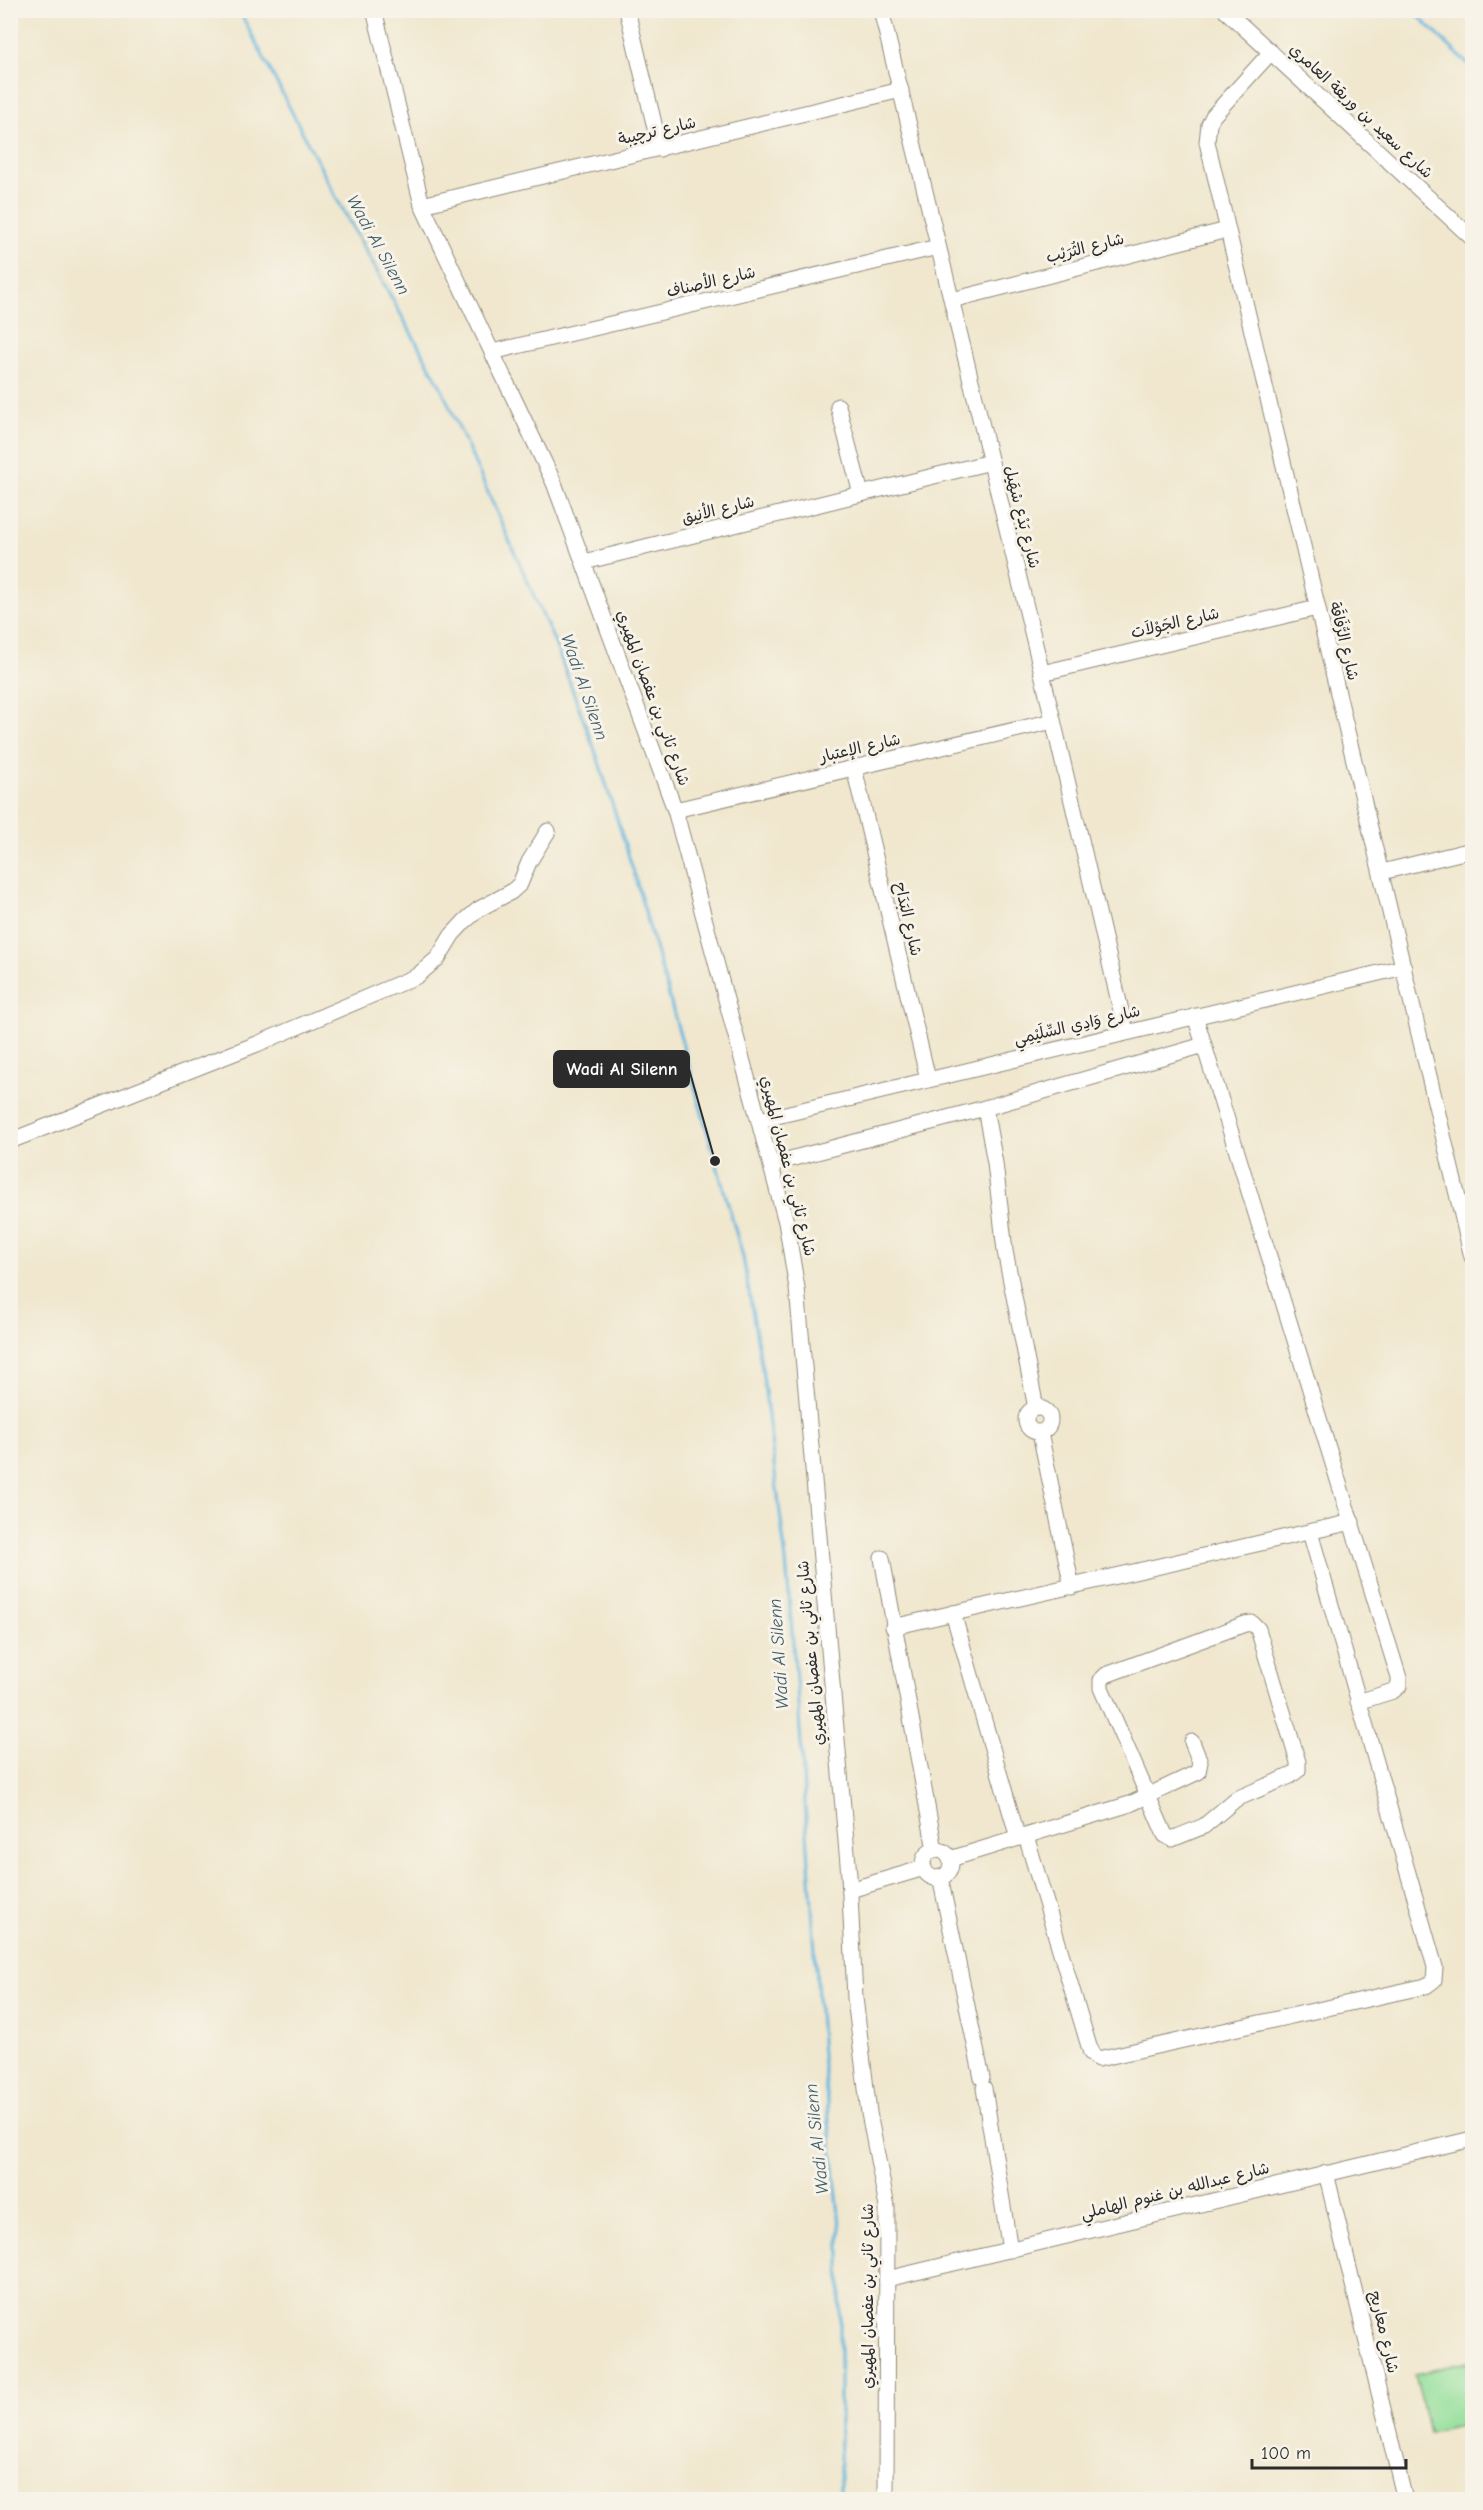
<svg xmlns="http://www.w3.org/2000/svg" width="1483" height="2510" font-family="'Comic Neue','Playpen Sans Arabic',sans-serif">
  <style>
    .green { fill: #96e09b; stroke: #608663; stroke-width: 1.5 }
    .lines { fill: none; stroke-linecap: round; stroke-linejoin: round }
    .stream { stroke: #62b5dd; stroke-width: 3 }
    .minor-casing { stroke: #8e897c; stroke-width: 17 }
    .minor { stroke: #fff; stroke-width: 15 }
    .labels { text-anchor: middle; dominant-baseline: central; stroke-width: 6; stroke-linejoin: round; paint-order: stroke }
    .street-label { font-size: 16px; fill: #2b2b2b; stroke: #f7f3e8 }
    .water-label { font-size: 18px; font-style: italic; fill: #3e5b69; stroke: #f7f3e8 }
    .leader { fill: none; stroke: #2b2b2b; stroke-width: 2 }
    .callout-dot { fill: #2b2b2b; stroke: #f7f3e8; stroke-width: 2 }
    .callout { fill: #2b2b2b; stroke: #2b2b2b; stroke-width: 2 }
    .callout-label { font-size: 18px; text-anchor: middle; font-weight: bold; fill: #fff }
  </style>
  <rect width="100%" height="100%" fill="#f7f3e8"/>
  <filter id="ink" filterUnits="userSpaceOnUse"><feTurbulence type="fractalNoise" baseFrequency=".0167" numOctaves="2"/><feDisplacementMap in="SourceGraphic" scale="12" xChannelSelector="R" yChannelSelector="G"/><feConvolveMatrix kernelMatrix="1 2 1 2 8 2 1 2 1" color-interpolation-filters="sRGB"/></filter>
  <filter id="wash" filterUnits="userSpaceOnUse"><feTurbulence type="fractalNoise" baseFrequency=".008" numOctaves="4" result="noise"/><feDisplacementMap in="SourceGraphic" scale="24" xChannelSelector="R" yChannelSelector="G"/><feGaussianBlur stdDeviation="1.35" result="paint"/><feColorMatrix in="noise" values="0 0 0 0 0 0 0 0 0 0 0 0 0 0 0 0 0 1.4 0 .05"/><feComposite in="paint" operator="in"/></filter>
  <g filter="url(#wash)">
    <rect width="100%" height="100%" fill="#f0e7ce"/>
    <!-- green -->
    <path class="green" d="M1472 2361V2423L1429 2433 1415 2374Z"/>
    <g class="lines">
      <!-- stream -->
      <g class="stream">
        <path d="M239 10 338 201 440 385 555 643 598 759 634 873 743 1257 762 1368 786 1561 799 1715 822 2055 840 2225V2500"/>
        <path d="M1412 10 1472 68"/>
      </g>
    </g>
  </g>
  <g filter="url(#ink)">
    <g class="lines">
      <!-- minor casing -->
      <g class="minor-casing">
        <g id="minor">
          <path d="M374 10 422 205 554 483 675 810 786 1222 797 1288 849 1875 855 1998 869 2113 887 2207 886 2500"/>
          <path d="M627 10 660 149"/>
          <path d="M881 10 1042 673 1126 1032"/>
          <path d="M1225 10 1472 238"/>
          <path d="M1271 52 1213 116 1209 124 1207 142 1472 1257"/>
          <path d="M422 205 901 90"/>
          <path d="M952 300 1227 230"/>
          <path d="M492 352 938 247"/>
          <path d="M838 406 861 494"/>
          <path d="M584 562 991 462"/>
          <path d="M1042 673 1317 608"/>
          <path d="M854 768 928 1079"/>
          <path d="M675 810 1053 721"/>
          <path d="M1382 872 1472 850"/>
          <path d="M1195 1016 1399 1678V1686L1393 1691 1358 1702"/>
          <path d="M985 1108 995 1163 1005 1251 1036 1408"/>
          <path d="M760 1120 1404 967"/>
          <path d="M10 1141 257 1044 417 976 438 958 452 935 465 921 479 909 511 892 520 884 529 862 548 831"/>
          <path d="M771 1164 985 1108 1204 1045"/>
          <circle cx="1038" cy="1420" r="12"/>
          <path d="M1040 1433 1072 1587"/>
          <path d="M882 1558 935 1850"/>
          <path d="M953 1613 1018 1838"/>
          <path d="M1252 1623 1258 1629 1298 1762V1770L1290 1776 1236 1799 1204 1826 1172 1839 1165 1835 1101 1688V1680L1106 1675 1245 1624Z"/>
          <path d="M893 1627 1352 1522"/>
          <path d="M1026 1836 1091 2053 1098 2059 1426 1986 1434 1980 1435 1967 1310 1532"/>
          <circle cx="937" cy="1864" r="14"/>
          <path d="M950 1859 1130 1804 1198 1772 1200 1762 1192 1742"/>
          <path d="M940 1877 982 2078"/>
          <path d="M850 1890 924 1868"/>
          <path d="M984 2088 1010 2250"/>
          <path d="M1326 2173 1405 2500"/>
          <path d="M887 2279 1472 2139"/>
        </g>
      </g>
      <!-- minor -->
      <use href="#minor" class="minor"/>
    </g>
  </g>
  <g class="labels">
    <!-- street labels -->
    <g class="street-label">
      <text transform="translate(1361 111) rotate(43)">شارع سعيد بن وريقة العامري</text>
      <text transform="translate(657 131) rotate(-13)">شارع ترچيبة</text>
      <text transform="translate(1085 248) rotate(-14)">شارع الثُرَيْب</text>
      <text transform="translate(711 282) rotate(-13)">شارع الأصناف</text>
      <text transform="translate(718 510) rotate(-14)">شارع الأنِيق</text>
      <text transform="translate(1022 517) rotate(76)">شارع بَدْع سْهَيل</text>
      <text transform="translate(1175 623) rotate(-13)">شارع الجَوْلاَت</text>
      <text transform="translate(1344 641) rotate(76)">شارع الرُّفَاقَة</text>
      <text transform="translate(653 698) rotate(70)">شارع ثاني بن عفصان المهيري</text>
      <text transform="translate(860 748) rotate(-13)">شارع الإعتبار</text>
      <text transform="translate(908 919) rotate(77)">شارع البَدَاح</text>
      <text transform="translate(1077 1025) rotate(-13)">شارع وَادِي السِّلَيْمِي</text>
      <text transform="translate(788 1166) rotate(76)">شارع ثاني بن عفصان المهيري</text>
      <text transform="translate(811 1653) rotate(-95)">شارع ثاني بن عفصان المهيري</text>
      <text transform="translate(1175 2191) rotate(-14)">شارع عبدالله بن غنوم الهاملي</text>
      <text transform="translate(868 2296) rotate(-90)">شارع ثاني بن عفصان المهيري</text>
      <text transform="translate(1384 2332) rotate(77)">شارع معاريج</text>
    </g>
    <!-- water labels -->
    <g class="water-label">
      <text transform="translate(378 245) rotate(61)">Wadi Al Silenn</text>
      <text transform="translate(584 687) rotate(71)">Wadi Al Silenn</text>
      <text transform="translate(779 1654) rotate(-94)">Wadi Al Silenn</text>
      <text transform="translate(817 2139) rotate(-96)">Wadi Al Silenn</text>
    </g>
  </g>
  <!-- callouts -->
  <path class="leader" d="M715 1161L689 1069"/>
  <circle class="callout-dot" cx="715" cy="1161" r="6"/>
  <rect class="callout" x="554" y="1051" width="135" height="36" rx="6"/>
  <g class="callout-label">
    <text x="622" y="1075">Wadi Al Silenn</text>
  </g>
  <!-- margin -->
  <rect width="1483" height="2510" fill="none" stroke="#f7f3e8" stroke-width="36"/>
  <!-- scale -->
  <path d="M1252 2459v9h154v-9" fill="none" stroke="#2b2b2b" stroke-width="3"/>
  <text x="1261" y="2459" font-size="18" fill="#2b2b2b" stroke="#f7f3e8" stroke-width="4.5" paint-order="stroke">100 m</text>
</svg>
